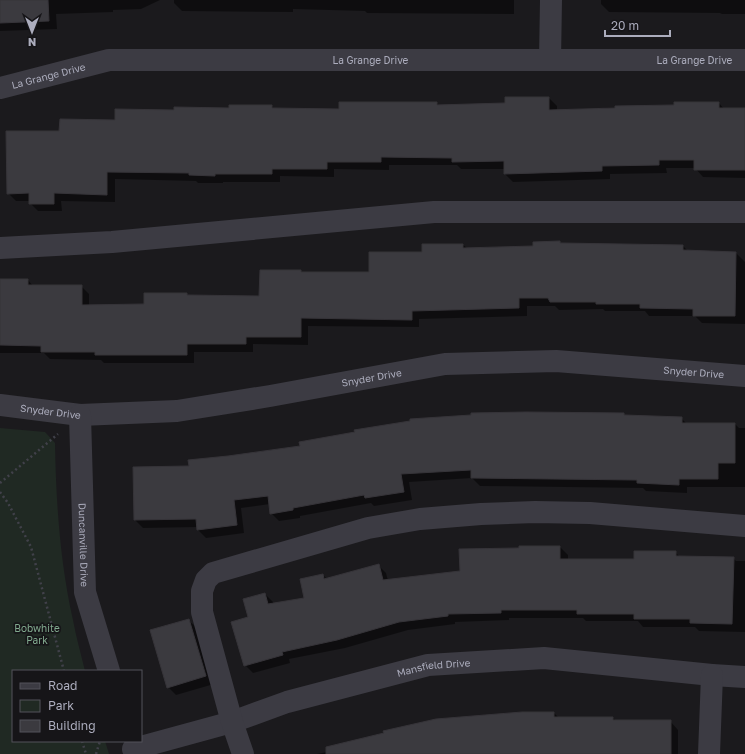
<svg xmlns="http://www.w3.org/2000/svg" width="745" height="754" font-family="'Golos Text',sans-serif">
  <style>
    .green { fill: #202923 }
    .shadow { fill: #0007 }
    .building { fill: #3b3a3f; stroke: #363439 }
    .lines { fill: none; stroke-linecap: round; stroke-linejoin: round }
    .path { stroke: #41414a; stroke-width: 2.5; stroke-dasharray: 2 3; stroke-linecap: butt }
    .minor { stroke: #3c3b43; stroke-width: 22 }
    .labels { text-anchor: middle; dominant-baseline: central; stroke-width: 3.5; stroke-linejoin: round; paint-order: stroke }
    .street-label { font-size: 10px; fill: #acadbd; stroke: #161518 }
    .park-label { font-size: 10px; fill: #82aa8f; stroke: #161518 }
  </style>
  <rect width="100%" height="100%" fill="#1b1a1d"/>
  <!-- green -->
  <path class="green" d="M0 428 45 432 55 443C56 502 60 562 73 620 76 637 81 654 85 671H13V741H105L109 754H0Z"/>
  <!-- shadow -->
  <g class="shadow">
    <path d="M0 0H160L141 9 113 10V12L56 14 57 29 0 31Z"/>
    <path d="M174 0H514V14L367 13 365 11 293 9V12L182 11 174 3Z"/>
    <path d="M601 0H745V14H722L720 13 609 12 601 4Z"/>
    <path d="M549 98 557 106V110L719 103 724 109H745V178L703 177 695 168H666L667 173 610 174V179L513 182 505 174V169H461L457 165H389V170L334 169V177L280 176V182H223V183H198L196 181 115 179V202L61 201 62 211H38L30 203V201H16L8 193 60 132 174 111 272 106 275 110H340L437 103 439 106 506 104Z"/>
    <path d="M559 242 561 244 683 246 688 251 736 253 745 262V324L702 323 695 316H649L645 311H605L603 309 559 310 555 306H527V316L419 319V327L308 326V345L253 344V352H194V363H104L101 360 50 359 44 353H0V280H28L33 286H81L89 294V306L145 305 186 294 188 296 260 297 301 271 302 273H370L423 253 463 245 467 248 534 247Z"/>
    <path d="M624 416 681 418 687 424H735L739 428H745V487H687V493L646 491 643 488 480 486 472 478 409 482 412 500 374 506 371 503 300 516V518L279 521 271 513 270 504 241 508 244 533 206 538 198 530V527L143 528 135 520 190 467Z"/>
    <path d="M560 547 568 555V560H635L675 552 680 557 733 558 736 561H745V632L699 631 695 627H643L638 621H586L583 618H509V620L455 622V624L408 630 345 648 289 659 290 663 253 673 245 665 250 618 265 594 273 602V604L305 598 323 575 327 579 378 565 386 573 388 581 461 572Z"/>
    <path d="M188 620 197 628 214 684 176 695 168 687Z"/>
    <path d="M522 713H554L559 718H613L616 721H670L678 730V754H317Z"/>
  </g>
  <!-- building -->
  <g class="building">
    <path d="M0 0H48L49 21 0 23Z"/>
    <path d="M505 97H549V110L615 108V106L674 105V102H719V108H745V170H694V160H659V165L602 166V171L504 174V161L452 162V158L381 157V162H327V169H272V174H215V176L189 175V173L107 172V195L54 193V204H29V193L7 194 6 131H59L60 119 115 120V109L174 110V107L229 108V105H272V108L339 109V102H437V105L505 103Z"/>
    <path d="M560 241V243L683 245V250L736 252 735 316H693V309L640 308V304H596V302H550L548 298H519V308L412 311V320L301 318V337H246V344H187V355H95V352H41V346L0 345V279H28V285H82V305L144 304V293H187V295L259 296 260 270H301V272H369V252H422V244H463V248L533 246V242Z"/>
    <path d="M526 412 624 413V415L682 417V423H735V463H718V479H679V485L637 483V480L471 478V470L401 474 404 492 365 498 364 495 293 508V510L270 514 268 496 234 500 237 525 197 530 196 519 134 520 133 467 189 466 188 460 228 456 300 446 299 442 355 432 354 430 410 421V419L471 415V413Z"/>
    <path d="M519 546H560V559H634V551H676V556L734 557 732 624 690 623V619H634V614H577V610H501V613L448 614V616L399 622 337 640 282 652 283 655 244 666 231 622 248 617 243 599 265 593 268 604 304 598 300 579 323 574 324 579 379 564 383 580 460 571 459 549 519 548Z"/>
    <path d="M189 619 206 676 167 688 150 630Z"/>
    <path d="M522 712H554V717H613V720H671V754H326V747L384 733 383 731 436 719Z"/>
  </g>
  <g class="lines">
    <!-- path -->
    <g class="path">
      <path d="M0 483 58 434"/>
      <path d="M0 492 8 503 31 547 64 671"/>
      <path d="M82 741 86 754"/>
      <path d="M96 754 100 741"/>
    </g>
    <!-- minor -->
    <g class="minor">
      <path d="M550 60 551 0"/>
      <path id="s1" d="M0 88 109 60H745"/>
      <path d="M0 248 112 242 434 212H745"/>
      <path id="s2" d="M0 405 80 415 177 411 270 396 445 364 556 361 745 376"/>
      <path id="s3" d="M80 415 85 592 109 671"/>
      <path id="s4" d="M133 749 232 722 287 702 428 665 544 658 712 675 745 677"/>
      <path d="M243 754 232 722 202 612V591L206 580 213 573 368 528 420 519 481 514 535 512 590 513 745 526"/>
      <path d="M709 754 712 675"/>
    </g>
  </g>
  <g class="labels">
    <!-- street labels -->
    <g class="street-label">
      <text stroke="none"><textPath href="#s1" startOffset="374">La Grange Drive</textPath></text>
      <text stroke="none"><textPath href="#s1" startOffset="698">La Grange Drive</textPath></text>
      <text stroke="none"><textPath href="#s1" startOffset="50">La Grange Drive</textPath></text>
      <text stroke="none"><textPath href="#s2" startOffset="699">Snyder Drive</textPath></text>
      <text stroke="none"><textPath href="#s2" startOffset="375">Snyder Drive</textPath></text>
      <text stroke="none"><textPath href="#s2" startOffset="51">Snyder Drive</textPath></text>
      <text stroke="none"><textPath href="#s3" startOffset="130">Duncanville Drive</textPath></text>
      <text stroke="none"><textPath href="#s4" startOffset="312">Mansfield Drive</textPath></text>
    </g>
    <!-- park labels -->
    <g class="park-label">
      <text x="37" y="628">Bobwhite<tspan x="37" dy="12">Park</tspan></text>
    </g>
  </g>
  <!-- legend -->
  <rect x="12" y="670" width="130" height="72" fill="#161518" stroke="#52525a"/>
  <rect x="20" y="683" width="20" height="6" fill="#3c3b43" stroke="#52525a"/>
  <text x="48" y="690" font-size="12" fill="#acadbd">Road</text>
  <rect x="20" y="700" width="20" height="12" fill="#202923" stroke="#52525a"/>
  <text x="48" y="710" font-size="12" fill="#acadbd">Park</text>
  <rect x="20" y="720" width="20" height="12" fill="#3b3a3f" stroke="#52525a"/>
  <text x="48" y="730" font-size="12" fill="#acadbd">Building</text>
  <!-- north arrow -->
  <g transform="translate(32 32) rotate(180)" stroke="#161518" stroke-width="3" paint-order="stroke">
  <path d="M0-3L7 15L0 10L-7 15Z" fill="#acadbd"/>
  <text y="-6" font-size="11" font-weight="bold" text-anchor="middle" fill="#acadbd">N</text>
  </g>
  <!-- scale -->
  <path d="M605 30v6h65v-6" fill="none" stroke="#acadbd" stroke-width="2"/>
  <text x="611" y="30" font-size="12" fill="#acadbd" stroke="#161518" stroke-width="3" paint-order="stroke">20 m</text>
</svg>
